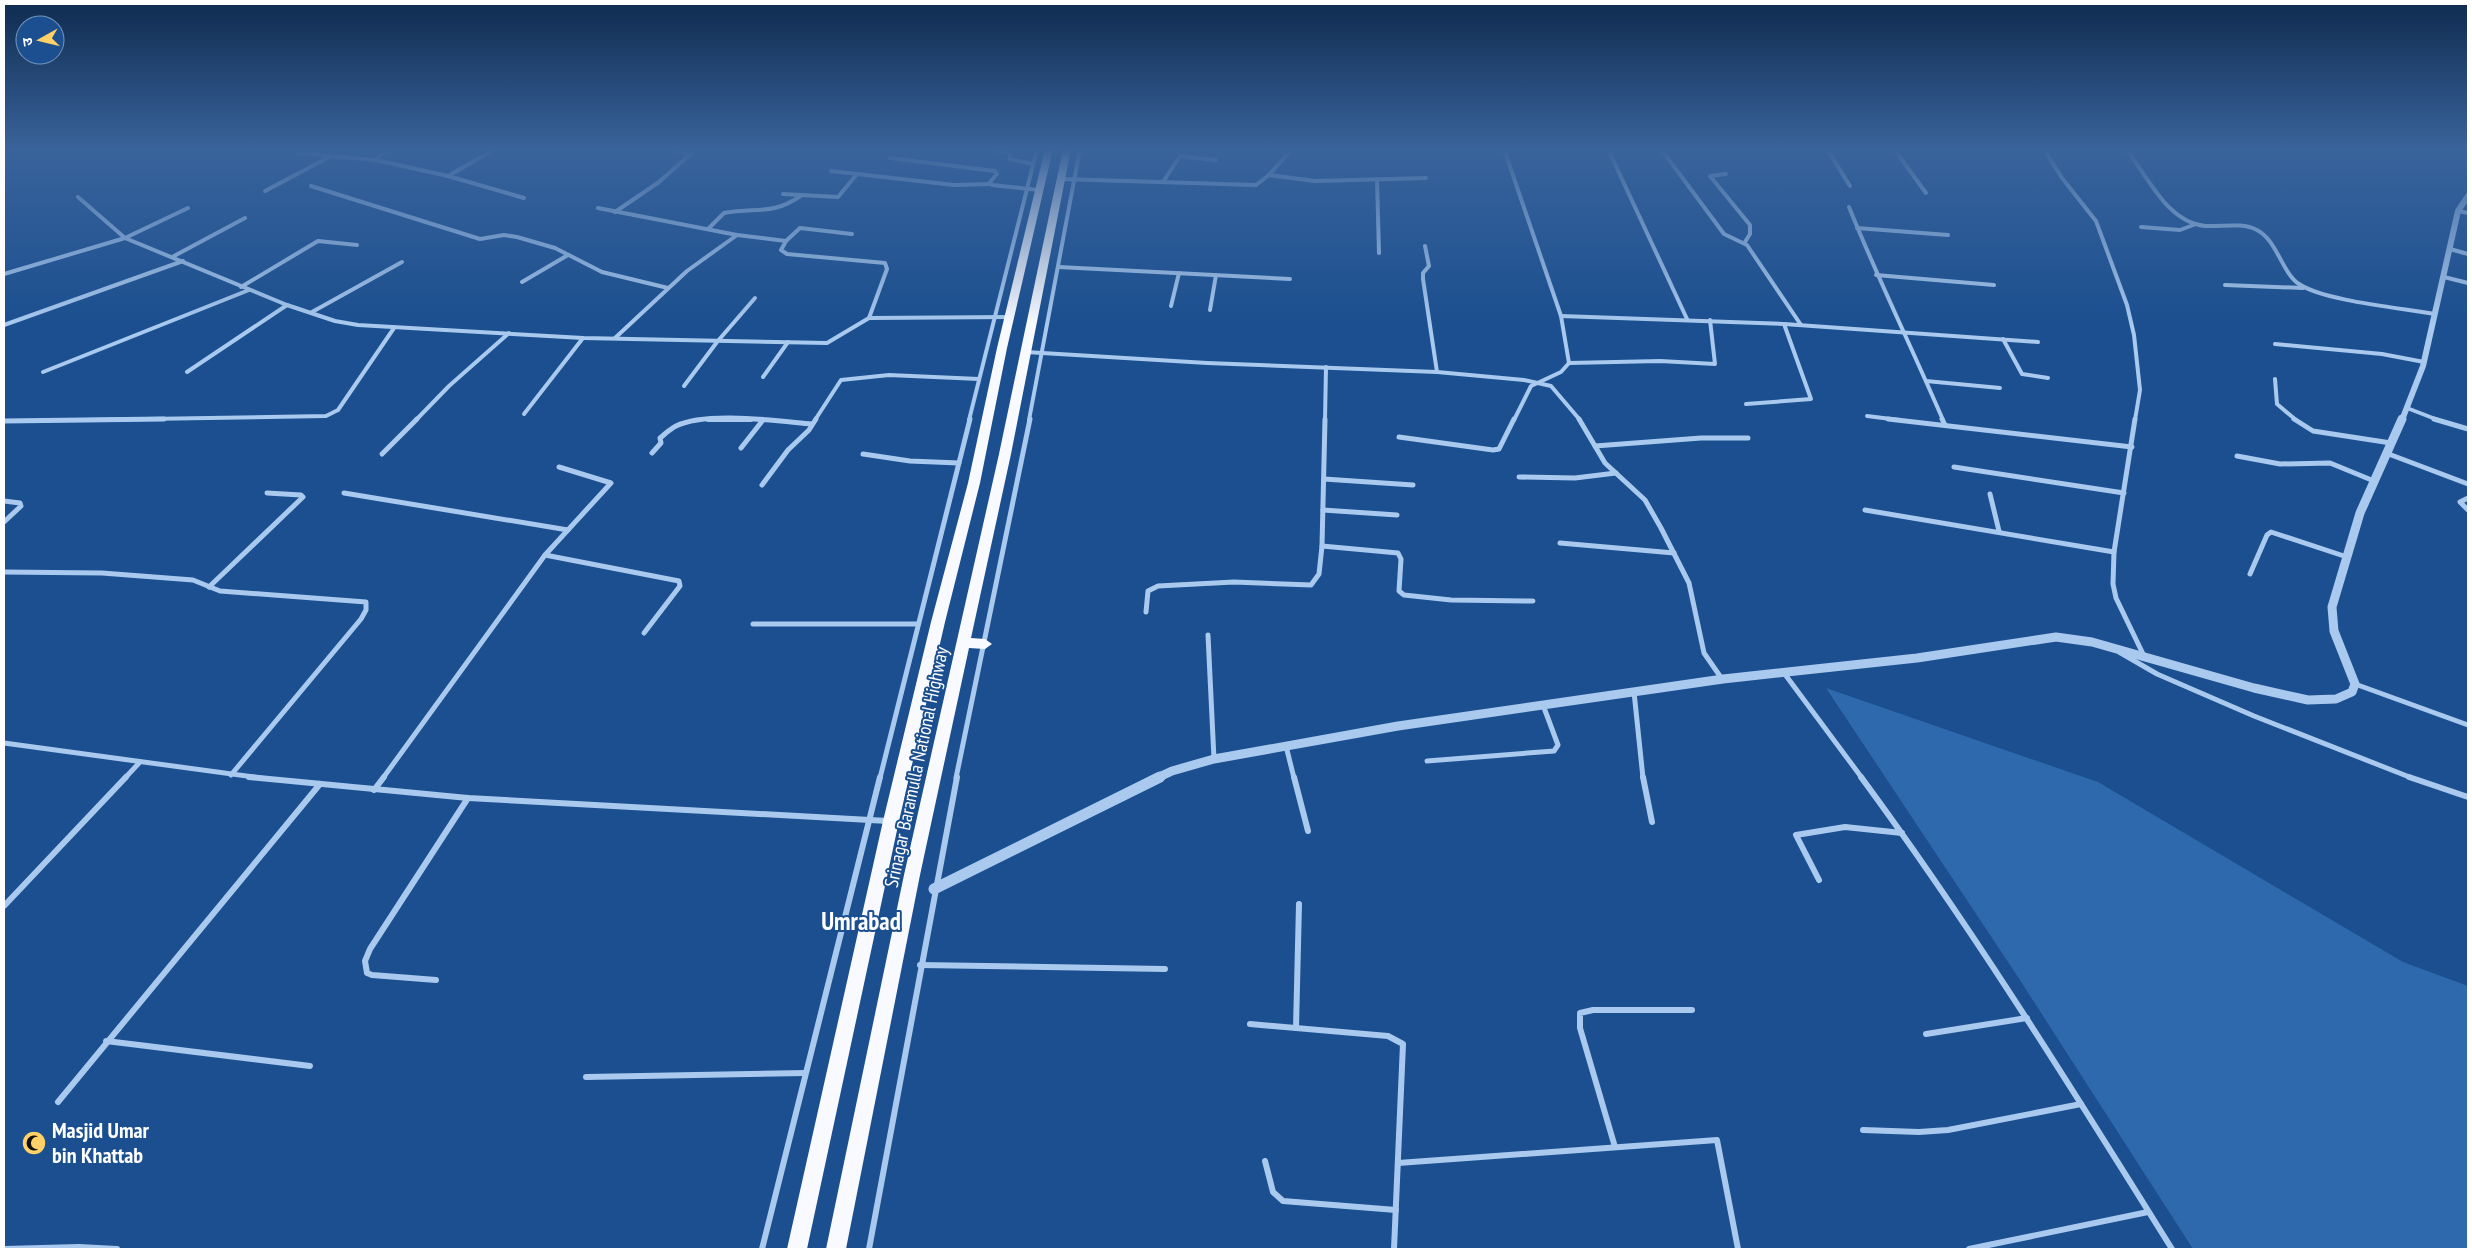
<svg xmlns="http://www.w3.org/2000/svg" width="2472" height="1253" font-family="'PT Sans Narrow','Noto Sans Devanagari',sans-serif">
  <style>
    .green { fill: #2e69ad }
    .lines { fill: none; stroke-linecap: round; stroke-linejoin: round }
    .minor-far2 { stroke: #a9c9ee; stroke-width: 4 }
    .minor-far1 { stroke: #a9c9ee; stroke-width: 5 }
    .minor { stroke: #a9c9ee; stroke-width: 6 }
    .tertiary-far2 { stroke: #a9c9ee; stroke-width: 6 }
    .tertiary-far1 { stroke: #a9c9ee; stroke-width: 9 }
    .tertiary { stroke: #a9c9ee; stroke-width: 11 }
    .trunk { fill: #f8faff; fill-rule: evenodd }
    .labels { text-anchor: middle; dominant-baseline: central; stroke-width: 4; stroke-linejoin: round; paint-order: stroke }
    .street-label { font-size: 19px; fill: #fff; stroke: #1b4f8f }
    .near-poi-label { font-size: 22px; font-weight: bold; fill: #fff; stroke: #1b4f8f; text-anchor: start }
    .near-quarter-label { font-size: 25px; font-weight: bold; fill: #fff; stroke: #1b4f8f }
  </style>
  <rect width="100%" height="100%" fill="#1b4f8f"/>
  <!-- green -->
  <path class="green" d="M1826 688 2098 782 2403 962 2468 986V1249H2193L2016 974Z"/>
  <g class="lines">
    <!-- minor-far2 -->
    <g class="minor-far2">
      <path d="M668 149 690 154"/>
      <path d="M992 149 1010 153V159L1033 164"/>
      <path d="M1317 149H1350"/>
      <path d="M1504 149 1561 316 1569 363 1561 372 1531 386 1514 420"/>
      <path d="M1608 149 1687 319"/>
      <path d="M1661 149 1724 234 1747 245 1801 325"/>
      <path d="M1827 149 1850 186"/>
      <path d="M1894 149 1926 193"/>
      <path d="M2044 149 2062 178 2096 221 2127 305 2134 335 2140 390 2135 420"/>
      <path d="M2128 152C2149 178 2167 222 2205 226 2222 227 2242 222 2257 230 2277 240 2282 273 2299 284 2324 301 2402 308 2435 314"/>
      <path d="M298 153 376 160 448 176 524 198"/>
      <path d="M890 158 995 171 997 174 990 182 992 185 1039 190"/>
      <path d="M376 160 387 149"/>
      <path d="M831 171 954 185 990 184"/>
      <path d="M1726 174 1710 176 1750 225V234L1745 242"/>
      <path d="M1269 175 1315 181 1426 178"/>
      <path d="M448 176 495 149"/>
      <path d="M1062 179 1256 185 1269 175 1292 149"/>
      <path d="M1377 179 1379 253"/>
      <path d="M1163 182 1180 156 1216 160"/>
      <path d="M311 186 480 239 504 235 517 237 555 248 602 272 668 288"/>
      <path d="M265 191 331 156"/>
      <path d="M783 194 838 197 857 174"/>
      <path d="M78 197 125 238 287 305 335 321 358 325 583 338 827 343 869 318 1009 317"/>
      <path d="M1849 207C1878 279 1912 348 1943 420"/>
      <path d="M598 208 737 235 786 241"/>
      <path d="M2458 211 2468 213"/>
      <path d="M615 212 659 182 696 149"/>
      <path d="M2141 227 2180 230 2196 224"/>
      <path d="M1857 228 1948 235"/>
      <path d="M708 229 724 213C757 207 772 216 802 195"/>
      <path d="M852 234 800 228 786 241 781 250 787 254 885 263 887 269 869 318"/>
      <path d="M1425 246 1429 266 1423 273V279L1437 372"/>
      <path d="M2450 249 2468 254"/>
      <path d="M174 256 245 218"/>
      <path d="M1059 267 1290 279"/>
      <path d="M4 274 125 238 188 208"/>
      <path d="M1876 275 1994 285"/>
      <path d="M2444 277 2468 283"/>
      <path d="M522 282 568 255"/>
      <path d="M2225 285 2303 288"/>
      <path d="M241 287 318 241 357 245"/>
      <path d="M1171 306 1179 273"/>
      <path d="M1210 310 1216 275"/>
      <path d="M312 312 402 262"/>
      <path d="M1561 316 1784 324 2038 342"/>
      <path d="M4 325 183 261"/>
      <path d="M615 338 687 271 737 235"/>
      <path d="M2003 339 2022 374 2048 378"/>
      <path d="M2275 344 2382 354 2424 362"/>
      <path d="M1026 352 1207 363 1437 372 1524 380 1551 386 1580 420"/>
      <path d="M1569 363 1660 361 1715 364 1710 320"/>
      <path d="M43 372 249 290"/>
      <path d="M187 372 287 305"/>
      <path d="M763 377 788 342"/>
      <path d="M2275 379 2277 404 2296 420"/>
      <path d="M1926 381 2000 388"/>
      <path d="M684 386 717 342 755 298"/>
      <path d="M1746 404 1811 399 1784 324"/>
      <path d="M2407 408 2438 420"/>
      <path d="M524 414 583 338"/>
      <path d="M1867 416 1899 420"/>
      <path d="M84 420 326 416 338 410 394 328"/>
      <path d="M416 420 449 386 509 333"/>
      <path d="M708 420H751"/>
      <path d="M815 420 841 380 889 375 979 379"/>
      <path d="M969 420 1037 149"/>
      <path d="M1029 420 1080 149"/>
      <path d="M1325 420 1326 367"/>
    </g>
    <!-- minor-far1 -->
    <g class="minor-far1">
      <path d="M1579 419 1605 463 1645 500 1661 528 1689 583 1704 653 1722 679"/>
      <path d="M1888 419 2132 447"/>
      <path d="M1942 419 1945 425"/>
      <path d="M2135 419 2114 552 2113 584 2116 598 2144 656"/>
      <path d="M2294 419 2313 431 2391 443"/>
      <path d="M2434 419 2468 429"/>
      <path d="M4 421 164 419"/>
      <path d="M1399 437 1493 450 1499 449 1514 419"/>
      <path d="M1595 446 1701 438H1748"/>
      <path d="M741 448 763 420"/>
      <path d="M652 453 661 443 660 438C665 434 670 429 676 426 706 411 777 421 812 424"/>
      <path d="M2386 453 2468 484"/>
      <path d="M382 454 417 419"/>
      <path d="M863 454 910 461 959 463"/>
      <path d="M2237 456 2280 464 2330 463 2374 481"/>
      <path d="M1954 467 2124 493"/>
      <path d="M1519 477 1575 478 1616 473"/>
      <path d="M1324 479 1413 485"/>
      <path d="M762 485 788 450 809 430 816 419"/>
      <path d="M344 493 568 530"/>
      <path d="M1990 494 1999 531"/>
      <path d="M2468 498 2460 502 2468 510"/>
      <path d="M4 501 20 503 21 506 4 522"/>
      <path d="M1323 510 1397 515"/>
      <path d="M1865 510 2114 552"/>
      <path d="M1560 543 1674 553"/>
      <path d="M1322 546 1398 553 1401 559 1399 591 1404 595 1451 600 1533 601"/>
      <path d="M545 555 679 581 680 586 644 633"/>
      <path d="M4 572 102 573 193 580 220 591 366 602V610L361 619 231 775"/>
      <path d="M2250 574 2267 535 2271 532 2347 557"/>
      <path d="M209 587 303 497 301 495 267 493"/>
      <path d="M1146 612 1148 591 1158 586 1234 582 1311 585 1319 574 1322 546 1325 419"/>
      <path d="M753 624H918"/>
      <path d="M1208 635 1214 759"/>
      <path d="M2119 652 2157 674 2254 716 2412 778"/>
      <path d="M1784 673 1862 778"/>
      <path d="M2355 684 2468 725"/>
      <path d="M1634 692 1643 778"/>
      <path d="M4 743 261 778"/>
      <path d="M1286 746 1294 778"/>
      <path d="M1427 761 1554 751 1558 745 1543 705"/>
      <path d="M125 778 140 762"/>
      <path d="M383 778 545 555 611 483 559 467"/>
      <path d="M880 778 970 419"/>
      <path d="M956 778 1030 419"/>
    </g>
    <!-- minor -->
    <g class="minor">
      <path d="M249 777 468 798 888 821"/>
      <path d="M1294 777 1308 831"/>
      <path d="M1643 777 1652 822"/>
      <path d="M1861 777C1973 929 2072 1089 2172 1249"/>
      <path d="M2409 777 2468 797"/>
      <path d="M374 790 384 777"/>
      <path d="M1819 880 1796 835 1845 827 1902 833"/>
      <path d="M4 906 126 777"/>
      <path d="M920 965 1165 969"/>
      <path d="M436 980 372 975 367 973 365 961 370 949 468 798"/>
      <path d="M1250 1024 1388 1036 1403 1044 1394 1249"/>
      <path d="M1296 1028 1299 904"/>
      <path d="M1926 1034 2027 1018"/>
      <path d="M106 1041 310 1066"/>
      <path d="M586 1077 805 1073"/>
      <path d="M58 1102 320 784"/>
      <path d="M1863 1130 1919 1132 1948 1130 2081 1104"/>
      <path d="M1615 1147 1580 1028V1013L1593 1010H1692"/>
      <path d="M1265 1161 1273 1192 1283 1201 1396 1210"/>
      <path d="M1398 1163 1717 1140 1738 1249"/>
      <path d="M4 1249 79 1247 117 1249"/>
      <path d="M762 1249 880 777"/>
      <path d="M869 1249 957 777"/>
      <path d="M1969 1249 2148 1212"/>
    </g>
    <!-- tertiary-far2 -->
    <path class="tertiary-far2" d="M2402 420 2423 366 2458 211 2468 196"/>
    <!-- tertiary-far1 -->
    <path class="tertiary-far1" d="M1157 778 1172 771 1214 759 1398 726 1723 679 1917 658 2056 637 2092 642 2254 688 2308 700 2336 699 2352 692 2355 684 2334 631 2332 607 2360 513 2402 419"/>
    <!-- tertiary -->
    <path class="tertiary" d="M934 889 1160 777"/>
    <!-- trunk -->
    <g class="trunk">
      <path d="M1045 149H1053L1007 348 980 483 945 622 899 821 807 1249H787L883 821 931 622 968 483 997 348Z"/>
      <path d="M1063 149H1071L1011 454 971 638 985 639 992 644 985 649 969 648 920 875 846 1249H826L904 875 999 454Z"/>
    </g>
  </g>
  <!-- sky -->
  <linearGradient id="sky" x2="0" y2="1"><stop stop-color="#0f2b4f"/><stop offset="0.46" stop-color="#39639b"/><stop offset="1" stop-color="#39639b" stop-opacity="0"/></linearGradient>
  <rect width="2472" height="325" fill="url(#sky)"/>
  <!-- icons -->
  <defs>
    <g id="mosque-disc" transform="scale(1.25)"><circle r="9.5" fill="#ffd166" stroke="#1b4f8f"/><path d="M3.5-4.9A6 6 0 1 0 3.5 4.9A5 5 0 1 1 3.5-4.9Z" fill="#111"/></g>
  </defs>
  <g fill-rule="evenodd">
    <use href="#mosque-disc" x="34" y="1143"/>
  </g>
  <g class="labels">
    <!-- street labels -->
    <g class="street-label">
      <text transform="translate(916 767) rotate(-78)">Srinagar Baramulla National Highway</text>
    </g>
    <!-- near-poi labels -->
    <g class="near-poi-label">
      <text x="52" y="1130">Masjid Umar<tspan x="52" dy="25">bin Khattab</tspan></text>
    </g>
    <!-- near-quarter labels -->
    <g class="near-quarter-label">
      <text x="861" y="921">Umrabad</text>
    </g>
  </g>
  <!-- border -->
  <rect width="2472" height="1253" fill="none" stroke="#ffffff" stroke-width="10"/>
  <!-- north arrow -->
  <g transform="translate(40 40) rotate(262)"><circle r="24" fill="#1b4f8f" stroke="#7695bc"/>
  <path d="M0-4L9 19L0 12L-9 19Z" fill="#ffd166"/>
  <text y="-8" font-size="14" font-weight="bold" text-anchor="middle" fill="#ffffff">उ</text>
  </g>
</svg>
